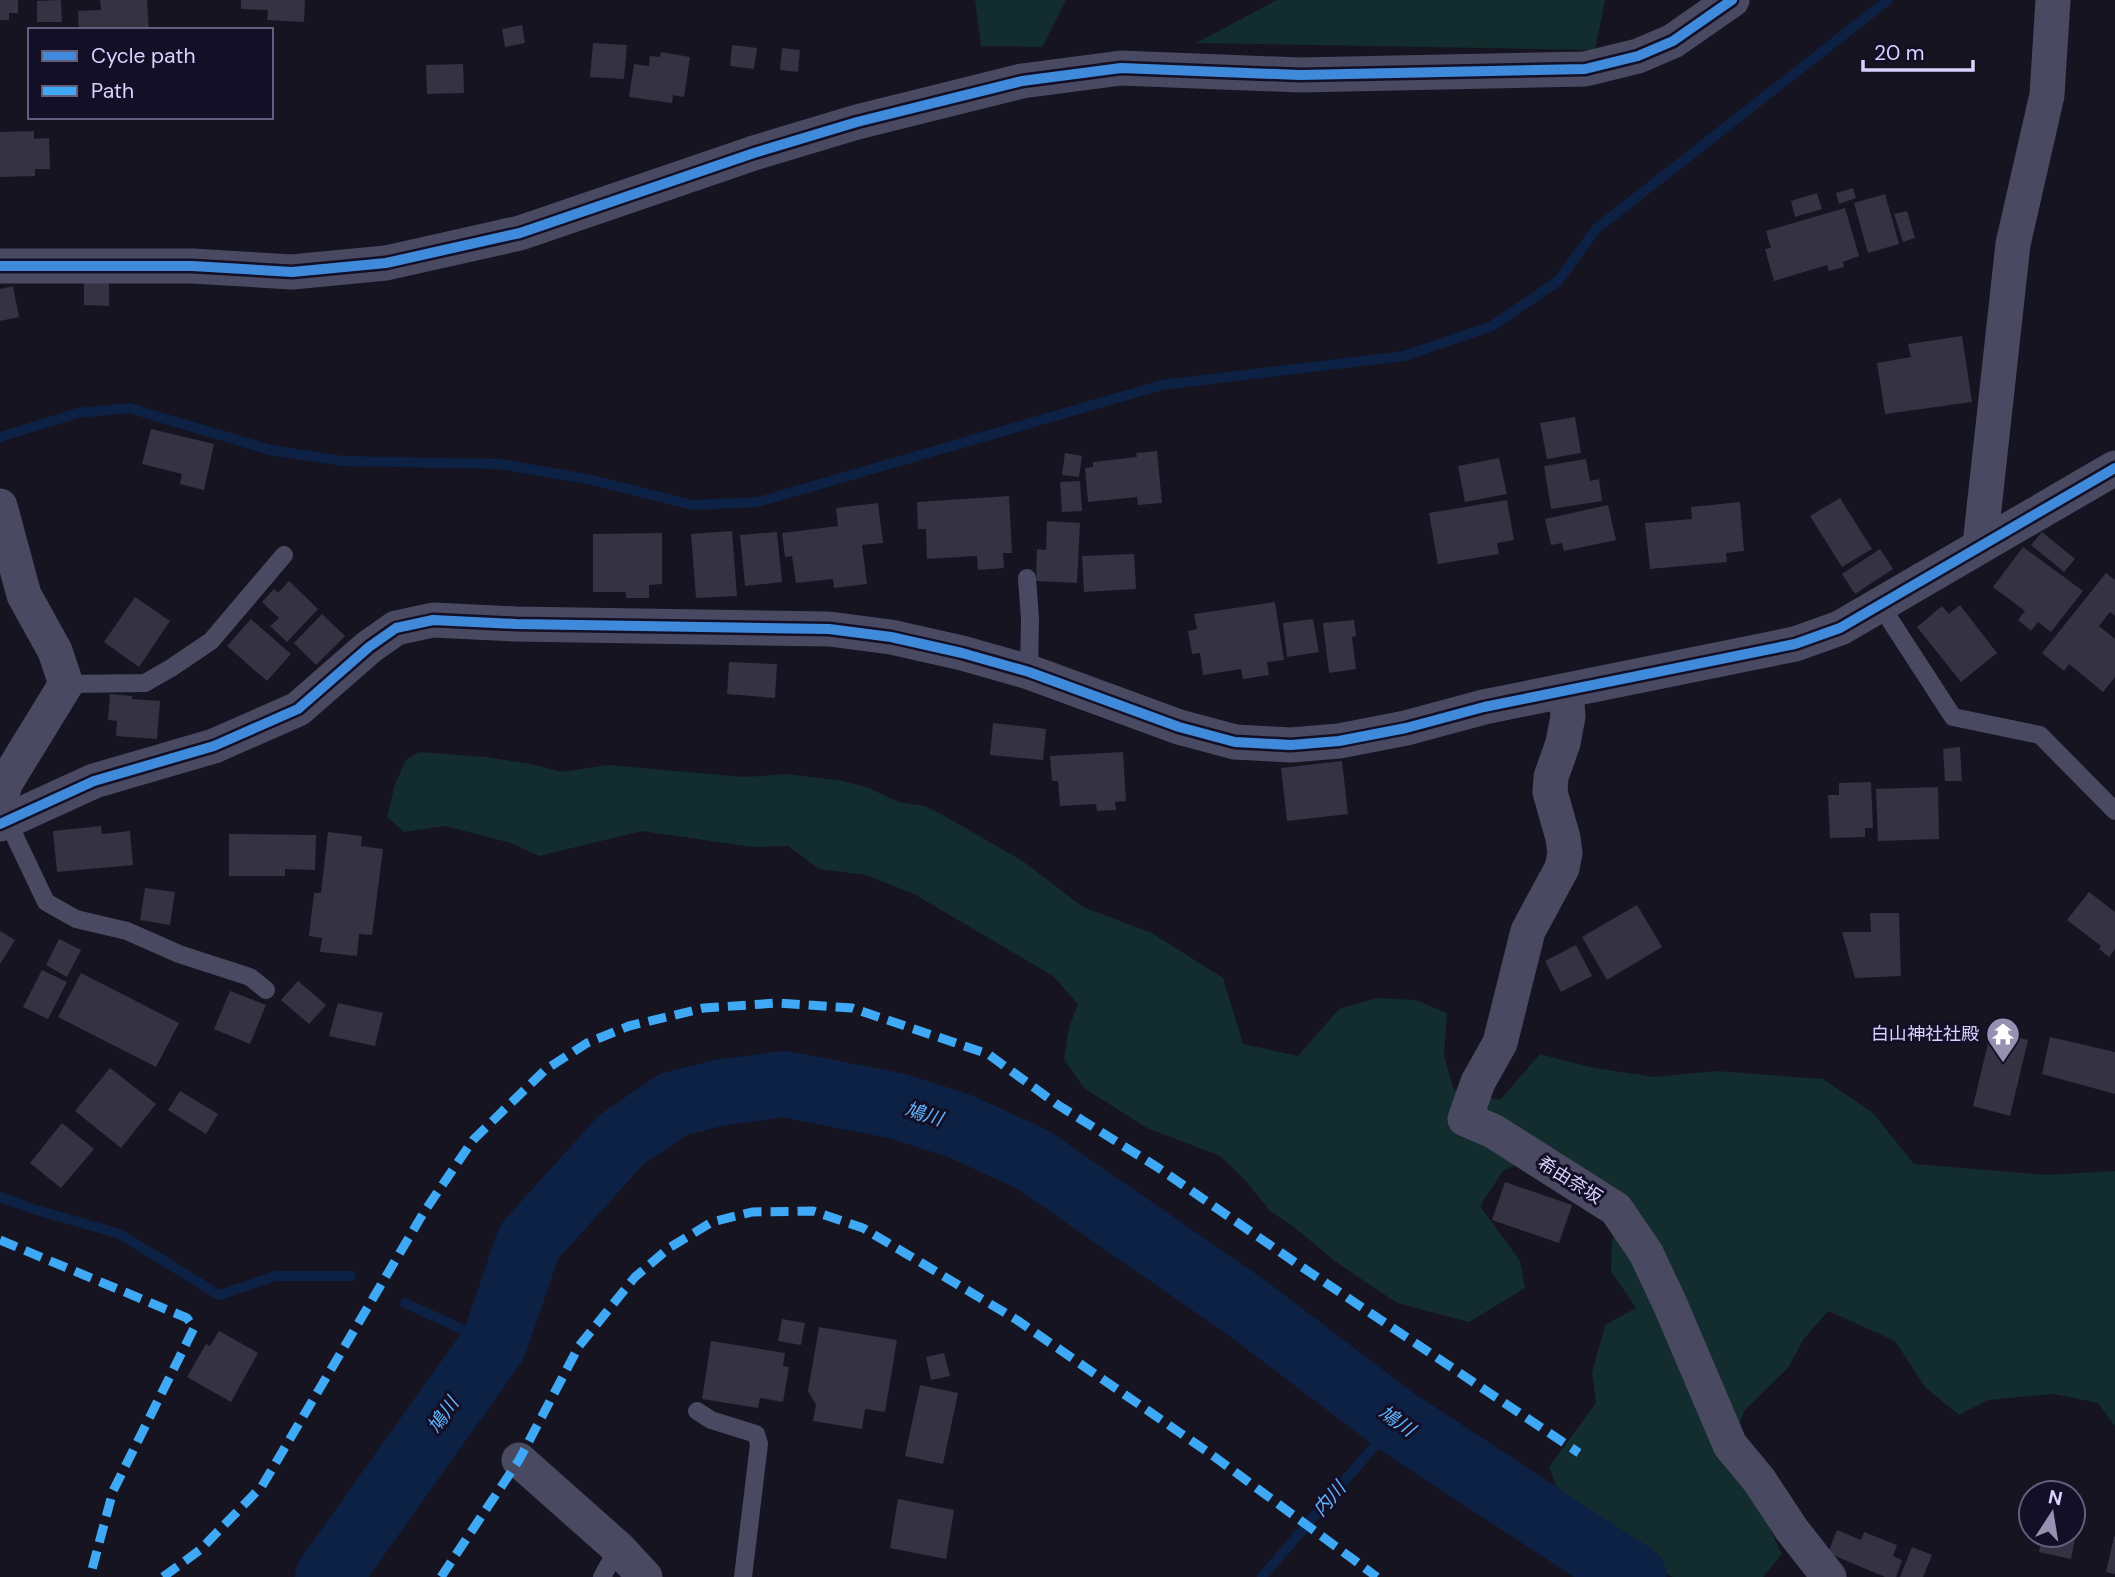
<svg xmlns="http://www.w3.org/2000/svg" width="2115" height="1577" font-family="'DM Sans','Noto Sans JP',sans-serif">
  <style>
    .green { fill: #132c2d }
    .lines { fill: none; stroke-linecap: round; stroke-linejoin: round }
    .stream { stroke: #0d2144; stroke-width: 10 }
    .river { stroke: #0d2144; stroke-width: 66 }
    .building { fill: #343243 }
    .lane { stroke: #4a4962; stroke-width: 18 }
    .street { stroke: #4a4962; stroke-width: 35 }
    .quiet { stroke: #3fa9f5; stroke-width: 9; stroke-dasharray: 18 9; stroke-linecap: butt }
    .cycleway-casing { stroke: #130f26; stroke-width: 15 }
    .cycleway { stroke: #408adc; stroke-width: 10 }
    .labels { text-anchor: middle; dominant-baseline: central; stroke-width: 6; stroke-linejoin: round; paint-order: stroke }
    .poi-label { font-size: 18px; fill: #d9d4ff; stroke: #130f26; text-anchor: end }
    .street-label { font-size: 18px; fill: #d9d4ff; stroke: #130f26 }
    .water-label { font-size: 19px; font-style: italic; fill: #62b6ff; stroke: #130f26 }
  </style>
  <rect width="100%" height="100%" fill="#161421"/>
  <!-- green -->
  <g class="green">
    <path d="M975 0H1066L1042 47 981 46Z"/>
    <path d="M1277 0H1605L1595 50 1196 43Z"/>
    <path d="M419 752 486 757 531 764 562 772 608 765 745 777 787 774 842 781 867 787 898 802 924 806 943 815 1024 862 1083 907 1152 933 1223 978 1243 1044 1298 1056 1339 1009 1376 998 1416 1000 1447 1013 1444 1056 1454 1090 1500 1100 1540 1054 1589 1067 1654 1077 1716 1071 1823 1079 1873 1113 1914 1164 2046 1175 2115 1171V1426L2098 1403 2054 1394 1988 1400 1959 1415 1925 1387 1895 1341 1828 1311 1803 1340 1788 1368 1744 1411 1727 1461 1755 1497 1782 1554 1763 1577H1673L1608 1541 1564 1506 1549 1467 1596 1403 1592 1373 1605 1325 1636 1308 1611 1271 1612 1241 1627 1203 1548 1151 1503 1171 1480 1206 1520 1261 1525 1288 1469 1322 1397 1303 1336 1262 1294 1227 1270 1211 1244 1179 1220 1156 1147 1128 1084 1088 1064 1059 1069 1027 1078 1004 1053 976 914 894 866 875 819 869 788 846 753 847 642 831 539 856 511 843 445 826 404 832 387 817 395 784 406 760Z"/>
  </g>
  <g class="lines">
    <!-- stream -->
    <g class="stream">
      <path d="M0 437 78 413 129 408 270 450 343 461 500 464 587 479 693 505 758 502 1162 385 1404 356 1492 326 1558 281 1596 229 1888 0"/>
      <path d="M0 1197 33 1209 120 1234 219 1295 276 1276H351"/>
      <path d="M405 1303 494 1344"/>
      <path d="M1262 1577 1396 1421"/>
    </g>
    <!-- river -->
    <path class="river" d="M328 1577 494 1344 529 1242 621 1140 674 1104 718 1093 784 1084 897 1106 957 1125 1032 1159 1247 1308 1396 1421 1634 1577"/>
  </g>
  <!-- building -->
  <g class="building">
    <path d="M0 0H18V13H9V20H0Z"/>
    <path d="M61 0 62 22H37V1Z"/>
    <path d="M100 0H147L149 30H79L78 11 101 10Z"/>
    <path d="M241 0H305L304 22 267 20 268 10 241 9Z"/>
    <path d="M522 25 525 43 505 47 502 29Z"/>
    <path d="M593 43 627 45 624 79 590 77Z"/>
    <path d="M732 45 757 48 754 69 730 66Z"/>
    <path d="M782 48 800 50 798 72 780 70Z"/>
    <path d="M661 52 690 57 684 97 673 95 672 103 629 97 634 64 649 66 650 56 660 57Z"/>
    <path d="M463 64 464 93 427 94 426 65Z"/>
    <path d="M34 131V139L49 138 50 169H35V176L0 177V132Z"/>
    <path d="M1853 188 1856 198 1839 204 1836 193Z"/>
    <path d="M1817 193 1822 209 1795 217 1791 201Z"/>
    <path d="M1885 194 1899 244 1868 253 1854 203Z"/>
    <path d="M1845 208 1859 256 1843 262 1844 267 1829 271 1827 265 1774 281 1765 249 1771 248 1766 231Z"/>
    <path d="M1907 211 1915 238 1903 242 1894 214Z"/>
    <path d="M84 279H109V306L84 305Z"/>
    <path d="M13 286 19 317 0 321V289Z"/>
    <path d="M1962 336 1972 402 1885 414 1877 363 1911 357 1908 344Z"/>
    <path d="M1575 417 1581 453 1547 459 1540 423Z"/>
    <path d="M151 429 214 444 204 490 180 484 182 474 142 464Z"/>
    <path d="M1157 451 1162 503 1138 505 1137 497 1088 502 1085 468 1093 467V462L1137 457 1136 453Z"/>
    <path d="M1065 453 1082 456 1079 477 1062 475Z"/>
    <path d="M1499 458 1507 494 1465 502 1458 466Z"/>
    <path d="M1586 459 1590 481 1599 479 1602 501 1551 509 1544 466Z"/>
    <path d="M1080 481 1082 511 1062 512 1060 482Z"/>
    <path d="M1009 496 1012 553H1003L1004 568 978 570 977 556 927 559 926 529H918L917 502Z"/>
    <path d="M1840 498 1872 549 1842 567 1810 516Z"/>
    <path d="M1507 500 1514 540 1497 543 1499 554 1438 564 1429 513Z"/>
    <path d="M1740 502 1744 551 1726 553 1727 562 1650 569 1645 523 1692 519 1691 507Z"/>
    <path d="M878 503 883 543 862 545 867 584 834 588 833 579 796 583 792 556 785 557 782 533 838 526 836 508Z"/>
    <path d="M1608 505 1616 540 1564 551 1562 543 1551 545 1545 519Z"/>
    <path d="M1047 521 1080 523 1077 583 1036 581 1037 549 1046 550Z"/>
    <path d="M732 531 737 596 696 598 691 534Z"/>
    <path d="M777 532 782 582 745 586 740 535Z"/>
    <path d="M2042 532 2075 559 2064 572 2031 545Z"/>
    <path d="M662 533V584L649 585V598H626V592H593V534Z"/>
    <path d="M2023 547 2083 591 2051 632 2038 622 2031 631 2018 620 2025 611 1993 587Z"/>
    <path d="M1880 549 1893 569 1855 594 1842 574Z"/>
    <path d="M1134 554 1136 589 1084 592 1082 556Z"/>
    <path d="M2106 573 2115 580V616L2110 612 2099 626 2115 639V677L2103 692 2069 664 2064 671 2042 653Z"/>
    <path d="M289 581 318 609 287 642 270 626 279 618 262 602 274 589 278 593Z"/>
    <path d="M135 597 170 621 139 667 104 642Z"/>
    <path d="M1275 602 1284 660 1267 662 1269 675 1243 679 1241 669 1203 675 1200 653 1192 654 1188 631 1197 629 1194 614Z"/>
    <path d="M1960 605 1997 653 1961 682 1917 627 1942 606 1949 614Z"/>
    <path d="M322 614 345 636 316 665 294 643Z"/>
    <path d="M251 619 291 654 267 681 227 646Z"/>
    <path d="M1313 619 1319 652 1287 657 1283 623Z"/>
    <path d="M1354 620 1356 636 1352 637 1356 669 1329 673 1323 623Z"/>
    <path d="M729 662 777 664 775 698 727 694Z"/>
    <path d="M110 694 132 696V699L160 701 157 739 116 736 117 721 108 720Z"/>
    <path d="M993 723 1046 729 1043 760 990 755Z"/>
    <path d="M1960 747 1962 781H1945L1943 749Z"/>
    <path d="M1123 752 1126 801 1115 802 1116 810 1097 811 1096 804 1060 806 1058 781H1052L1050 756Z"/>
    <path d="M1342 761 1348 814 1287 821 1281 768Z"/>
    <path d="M1871 782 1873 828H1865V837L1830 838 1828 795H1839V783Z"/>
    <path d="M1938 787 1939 839 1878 841 1876 789Z"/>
    <path d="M101 826 102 834 130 831 133 865 57 872 53 831Z"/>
    <path d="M328 832 362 836 361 846 383 849 372 935 359 934 357 956 320 952 322 938 309 936 314 893H321Z"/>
    <path d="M229 834 316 835 315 870 285 869V876H229Z"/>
    <path d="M145 888 175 892 170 925 140 920Z"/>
    <path d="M2089 892 2115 912V949L2109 957 2099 949 2101 946 2067 920Z"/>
    <path d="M1637 905 1662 947 1607 980 1582 937Z"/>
    <path d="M1870 913H1899L1901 976 1855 978 1842 932H1871Z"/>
    <path d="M0 931 15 940 0 964Z"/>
    <path d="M59 939 81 950 67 977 46 965Z"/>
    <path d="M1576 945 1592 976 1561 992 1545 961Z"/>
    <path d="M42 970 67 982 48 1019 23 1007Z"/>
    <path d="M81 973 179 1023 156 1067 58 1017Z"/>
    <path d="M298 981 326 1005 309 1024 281 1000Z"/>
    <path d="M230 991 266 1005 250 1044 214 1029Z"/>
    <path d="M338 1003 383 1013 375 1046 329 1036Z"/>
    <path d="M1991 1031 2028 1040 2010 1116 1973 1106Z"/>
    <path d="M2050 1037 2115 1052V1094L2042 1074Z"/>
    <path d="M110 1068 156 1104 121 1148 75 1111Z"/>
    <path d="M180 1091 218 1114 206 1134 168 1110Z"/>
    <path d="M62 1123 94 1149 61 1188 30 1163Z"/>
    <path d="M1505 1182 1572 1205 1559 1243 1492 1220Z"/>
    <path d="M782 1319 805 1323 801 1345 778 1341Z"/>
    <path d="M819 1327 897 1340 885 1412 865 1409 862 1429 813 1421 816 1405 808 1391Z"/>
    <path d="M219 1331 258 1353 231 1402 187 1377 206 1344 210 1346Z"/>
    <path d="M711 1341 785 1353 783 1366 789 1367 783 1402 760 1398 758 1408 702 1399Z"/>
    <path d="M944 1353 950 1376 931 1380 926 1357Z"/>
    <path d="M920 1385 958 1393 943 1464 905 1456Z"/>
    <path d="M898 1499 954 1510 946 1559 890 1548Z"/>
    <path d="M2073 1523 2078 1524 2071 1559 2039 1552 2042 1535H2073Z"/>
    <path d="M1837 1530 1861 1540 1864 1532 1897 1545 1893 1556 1902 1560 1896 1577H1885L1828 1553Z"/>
    <path d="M2114 1537H2115V1574L2106 1572Z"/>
    <path d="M1912 1547 1932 1555 1923 1577H1900Z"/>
  </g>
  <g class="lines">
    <!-- lane -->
    <g class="lane">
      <path d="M1027 578 1030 619 1029 672"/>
      <path d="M1879 603 1953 717 2040 735 2115 811"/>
      <path d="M66 684 145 683 171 668 211 641 284 555"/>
      <path d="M7 820 46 902 76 919 127 931 179 954 250 977 266 990"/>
      <path d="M697 1411 711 1420 756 1434 759 1444 743 1577"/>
      <path d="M602 1577 618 1548"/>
    </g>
    <!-- street -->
    <g class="street">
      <path d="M0 266H192L292 272 386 263 520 233 754 153 857 122 1022 81 1121 68 1300 75 1585 69 1638 56 1673 41 1732 0"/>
      <path d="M0 506 24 595 55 651 66 684 6 782 0 799"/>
      <path d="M1980 545 2013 244 2047 95 2053 0"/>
      <path d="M1566 692 1568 716 1563 743 1551 777 1550 792 1563 838 1565 853 1562 868 1528 931 1500 1043 1478 1082 1465 1119 1493 1131 1616 1209 1646 1253 1670 1304 1730 1445 1759 1480 1792 1530 1829 1577"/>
      <path d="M0 824 94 781 214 746 298 709 369 647 396 628 433 620 516 624 829 629 891 637 962 653 1029 672 1179 727 1235 742 1291 745 1339 741 1406 728 1484 707 1795 644 1840 628 2115 468"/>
      <path d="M519 1460 618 1548 645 1577"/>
    </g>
    <!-- quiet -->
    <g class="quiet">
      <path d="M0 1240 187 1318 194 1328 113 1491 90 1577"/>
      <path d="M163 1577 200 1550 262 1486 424 1212 473 1140 545 1070 587 1043 629 1026 704 1008 777 1003 852 1008 988 1054 1058 1105 1157 1167 1296 1263 1579 1453"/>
      <path d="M441 1577 519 1460 579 1346 635 1277 669 1248 712 1222 752 1212 813 1211 863 1228 1017 1320 1212 1455 1377 1577"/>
    </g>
    <!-- cycleway casing -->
    <g class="cycleway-casing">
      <g id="cycleway">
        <path d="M0 266H192L292 272 386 263 520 233 754 153 857 122 1022 81 1121 68 1300 75 1585 69 1638 56 1673 41 1732 0"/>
        <path d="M0 824 94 781 214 746 298 709 369 647 396 628 433 620 516 624 829 629 891 637 962 653 1029 672 1179 727 1235 742 1291 745 1339 741 1406 728 1484 707 1795 644 1840 628 2115 468"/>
      </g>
    </g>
    <!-- cycleway -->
    <use href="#cycleway" class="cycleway"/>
  </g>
  <!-- icons -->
  <defs>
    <g id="temple-pin" transform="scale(1.75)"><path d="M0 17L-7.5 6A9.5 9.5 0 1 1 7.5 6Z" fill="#9591b1" stroke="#130f26"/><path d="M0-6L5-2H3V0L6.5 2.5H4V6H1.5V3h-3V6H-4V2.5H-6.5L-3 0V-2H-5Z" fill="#fff"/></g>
  </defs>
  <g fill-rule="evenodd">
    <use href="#temple-pin" x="2003" y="1034"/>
  </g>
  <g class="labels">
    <!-- poi labels -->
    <g class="poi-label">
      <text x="1979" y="1034">白山神社社殿</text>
    </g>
    <!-- street labels -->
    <g class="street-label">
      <text transform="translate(1570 1180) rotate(32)">希由奈坂</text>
    </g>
    <!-- water labels -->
    <g class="water-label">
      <text transform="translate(924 1114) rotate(17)">鳩川</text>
      <text transform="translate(443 1415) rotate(-55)">鳩川</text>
      <text transform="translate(1397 1421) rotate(35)">鳩川</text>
      <text transform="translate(1329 1499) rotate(-49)">内川</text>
    </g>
  </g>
  <!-- legend -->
  <rect x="28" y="28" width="245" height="91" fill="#130f26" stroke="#625e7d" stroke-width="2"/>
  <rect x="42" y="51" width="35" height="10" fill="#408adc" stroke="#625e7d" stroke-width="2"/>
  <text x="91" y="63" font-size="21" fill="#d9d4ff">Cycle path</text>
  <rect x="42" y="86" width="35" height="10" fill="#3fa9f5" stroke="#625e7d" stroke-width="2"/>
  <text x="91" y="98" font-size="21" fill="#d9d4ff">Path</text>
  <!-- north arrow -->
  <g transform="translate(2052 1514) rotate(12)"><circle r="33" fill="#130f26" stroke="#625e7d" stroke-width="2"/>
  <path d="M0-5L12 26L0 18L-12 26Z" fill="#9591b1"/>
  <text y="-10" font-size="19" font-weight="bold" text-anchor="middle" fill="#d9d4ff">N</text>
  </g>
  <!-- scale -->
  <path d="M1863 60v10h110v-10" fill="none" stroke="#d9d4ff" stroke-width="3.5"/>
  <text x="1874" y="60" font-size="21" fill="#d9d4ff" stroke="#130f26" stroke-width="5" paint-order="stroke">20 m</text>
</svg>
